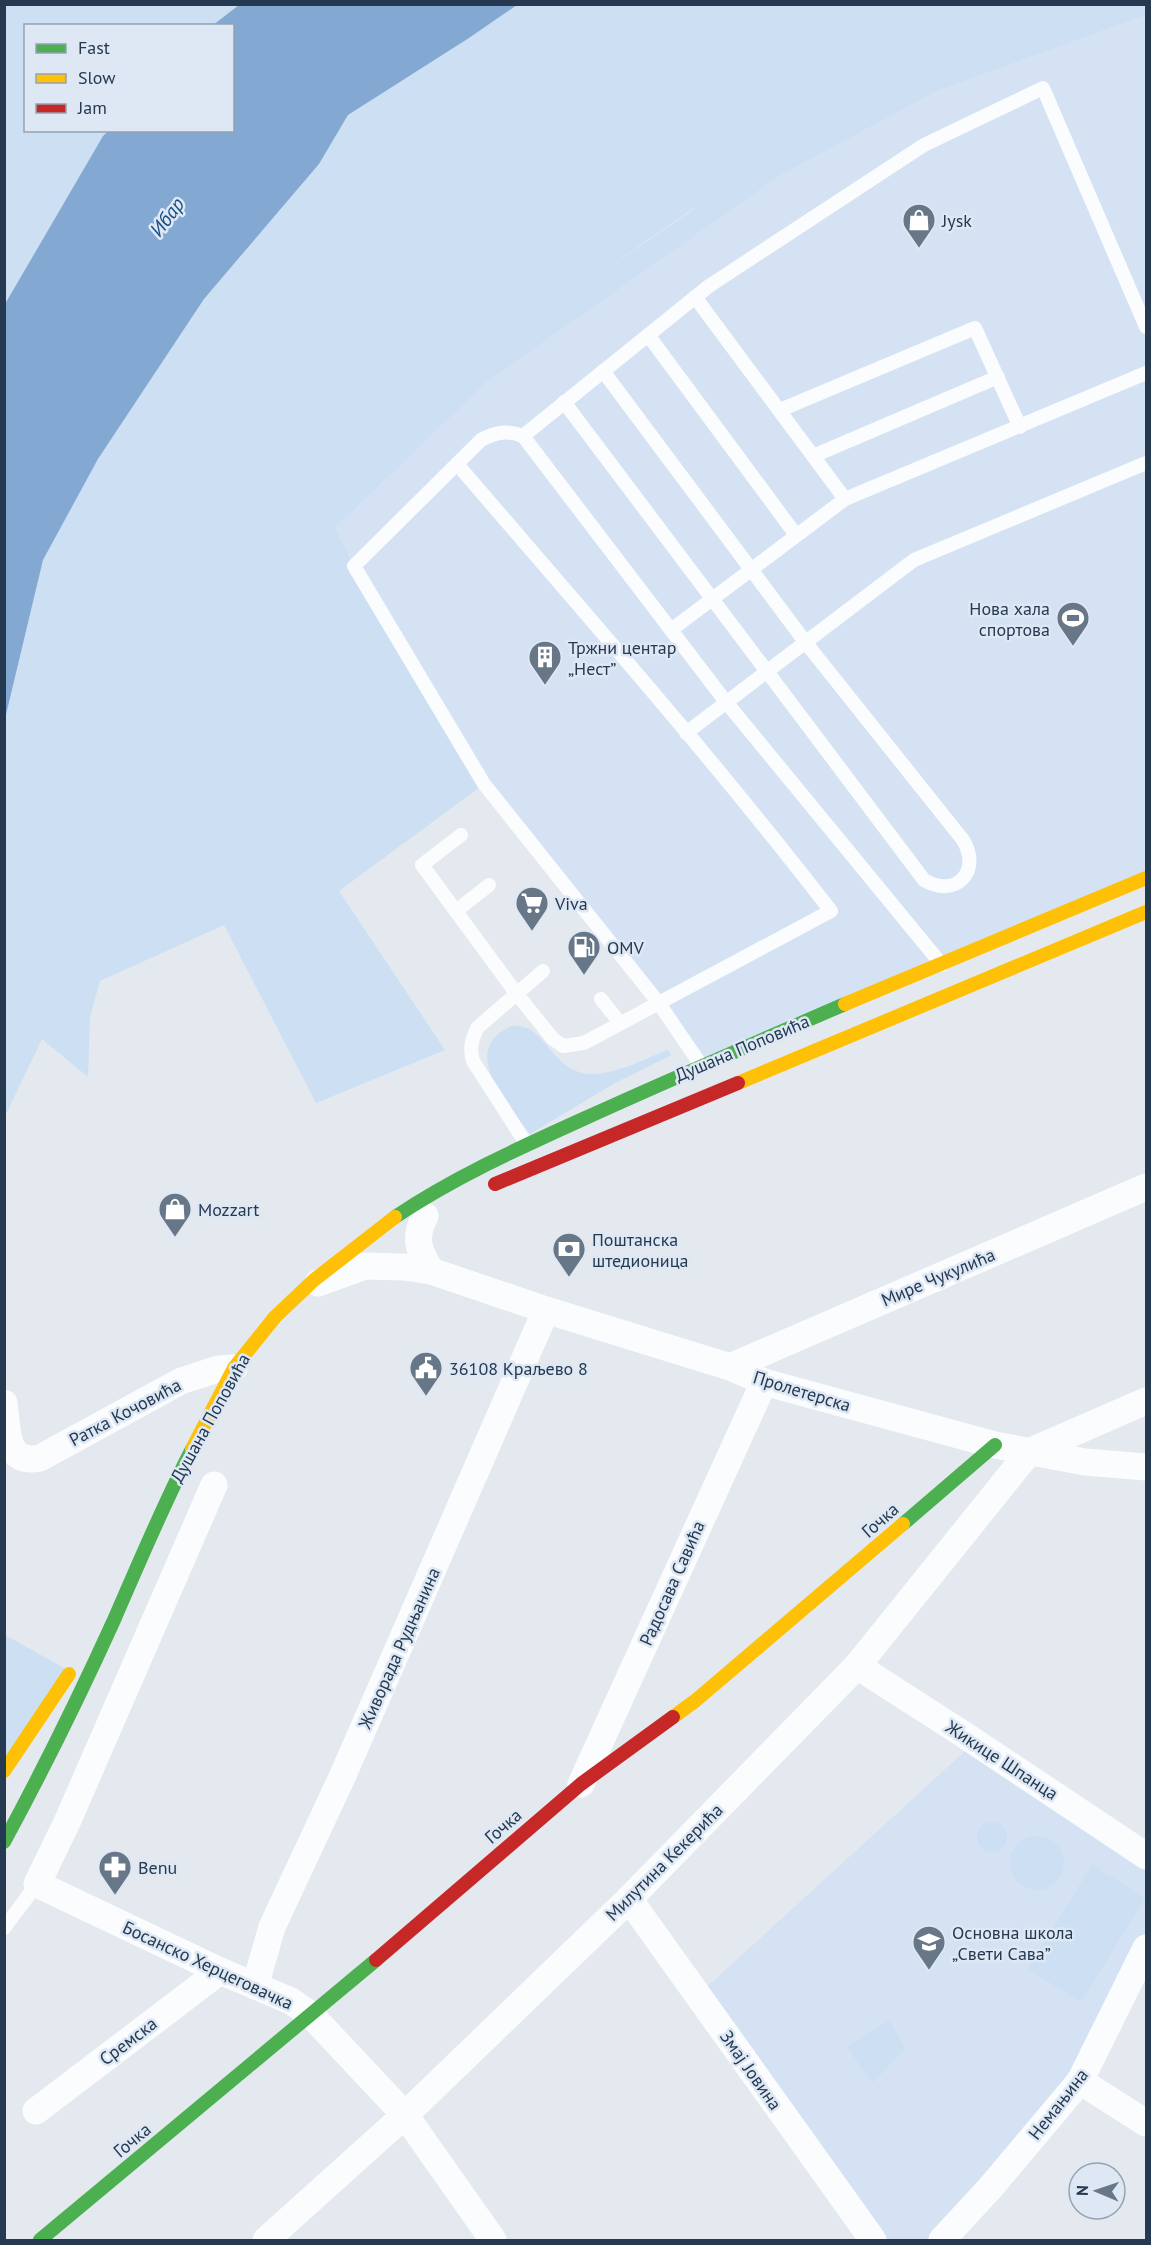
<svg xmlns="http://www.w3.org/2000/svg" width="1151" height="2245" font-family="'PT Sans',sans-serif">
  <style>
    .built { fill: #d4e2f3 }
    .green { fill: #cddff2; fill-rule: evenodd }
    .water { fill: #83a9d3 }
    .lines { fill: none; stroke-linecap: round; stroke-linejoin: round }
    .lane { stroke: #fbfcfd; stroke-width: 14 }
    .street { stroke: #fbfcfd; stroke-width: 27 }
    .fast { stroke: #4caf50; stroke-width: 14 }
    .slow { stroke: #ffc107; stroke-width: 14 }
    .jam { stroke: #c62828; stroke-width: 14 }
    .labels { text-anchor: middle; dominant-baseline: central; stroke-width: 5; stroke-linejoin: round; paint-order: stroke }
    .poi-label { font-size: 18px; fill: #253950; stroke: #dee8f4; text-anchor: start }
    .street-label { font-size: 18px; fill: #253950; stroke: #dee8f4 }
    .water-label { font-size: 20px; font-style: italic; fill: #1b5087; stroke: #dee8f4 }
  </style>
  <rect width="100%" height="100%" fill="#e3e9ef"/>
  <!-- built -->
  <g class="built">
    <path d="M1146 15V877L701 1065 484 784 354 566 335 528 488 381 781 175 937 91Z"/>
    <path d="M975 1742 1146 1856V1948L1080 2081 940 2240H873L698 1995Z"/>
  </g>
  <!-- green -->
  <g class="green">
    <path d="M5 5H239L213 25 26 26V130L108 131 103 136 5 304Z"/>
    <path d="M517 5H1146V15L937 91 781 175 488 381 335 528 354 566 484 784 339 891 445 1050 316 1103 224 925 100 981 90 1017 88 1077 42 1039 5 1116V719L43 560 98 459 204 299 319 164 348 115 469 38ZM694 208V209L544 312Z"/>
    <path d="M511 1026C548 1022 549 1073 592 1074 617 1074 644 1059 668 1050L671 1055 615 1083 530 1134C509 1106 457 1051 511 1026Z"/>
    <path d="M5 1635 71 1672 5 1771Z"/>
    <circle cx="992" cy="1837" r="15"/>
    <circle cx="1037" cy="1863" r="27"/>
    <path d="M1092 1865 1145 1898 1081 2002 1028 1969Z"/>
    <path d="M889 2020 905 2049 872 2083 847 2047Z"/>
  </g>
  <!-- water -->
  <path class="water" d="M239 5H517L469 38 348 115 319 164 204 299 98 459 43 560 5 719V304L103 136 108 131 232 130V26L213 25Z"/>
  <g class="lines">
    <!-- lane -->
    <g class="lane">
      <path d="M695 297 845 499"/>
      <path d="M648 335 796 535"/>
      <path d="M564 402 924 880C956 899 982 871 963 840L806 643 603 371"/>
      <path d="M780 410 975 328 1020 427"/>
      <path d="M523 436 709 286 924 145 1043 88 1146 327"/>
      <path d="M813 456 998 377"/>
      <path d="M457 464C583 611 712 757 831 911L584 1043 563 1046 553 1039 516 993 422 865 461 835"/>
      <path d="M671 630 845 499 1146 373"/>
      <path d="M686 733 914 560 1146 463"/>
      <path d="M456 911 489 885"/>
      <path d="M601 999 620 1023"/>
      <path d="M701 1065 658 1002 484 784 354 566 481 440C496 432 507 430 523 436L726 702 942 965"/>
      <path d="M527 1145 473 1061C469 1048 472 1040 477 1028L543 971"/>
      <path d="M4 1928 37 1884"/>
    </g>
    <!-- street -->
    <g class="street">
      <path d="M425 1216C413 1239 419 1251 431 1271"/>
      <path d="M318 1283 365 1266 404 1267 431 1271 546 1310 730 1367 764 1382 995 1445 1085 1462 1146 1467"/>
      <path d="M730 1367 1146 1187"/>
      <path d="M4 1403C8 1429 4 1465 40 1458L181 1381 218 1369 234 1368"/>
      <path d="M214 1485 68 1820 37 1884 220 1971 291 2001 311 2015 405 2115 493 2240"/>
      <path d="M857 1666 963 1734 1146 1856"/>
      <path d="M581 1784 764 1382"/>
      <path d="M629 1899 873 2240"/>
      <path d="M255 1986 272 1927 343 1775 546 1310"/>
      <path d="M1080 2081 1146 2123"/>
      <path d="M36 2111 220 1971"/>
      <path d="M266 2240 405 2115 629 1899 857 1666 1029 1452 1146 1401"/>
      <path d="M942 2240 991 2187 1080 2081 1146 1948"/>
    </g>
    <!-- fast -->
    <g class="fast">
      <path d="M395 1217C453 1178 517 1149 581 1120 669 1080 757 1042 845 1004"/>
      <path d="M903 1524 995 1445"/>
      <path d="M4 1842C43 1770 80 1695 114 1620 139 1563 163 1505 192 1449"/>
      <path d="M40 2240 376 1960"/>
    </g>
    <!-- slow -->
    <g class="slow">
      <path d="M845 1004 1146 878"/>
      <path d="M738 1083 1146 912"/>
      <path d="M192 1449 234 1368 275 1317 314 1280 395 1217"/>
      <path d="M673 1717 695 1701 903 1524"/>
      <path d="M4 1771 69 1674"/>
    </g>
    <!-- jam -->
    <g class="jam">
      <path d="M495 1184 738 1083"/>
      <path d="M376 1960 581 1784 673 1717"/>
    </g>
  </g>
  <!-- icons -->
  <defs>
    <g id="shop-pin" transform="scale(1.725)"><path d="M0 17L-7.5 6A9.5 9.5 0 1 1 7.5 6Z" fill="#687788" stroke="#dee8f4"/><path d="M-5-2.5h2.3a2.7 3.5 0 0 1 5.4 0H5L5.5 6h-11ZM-1.5-2.5h3a1.5 2.3 0 0 0-3 0Z" fill="#fff"/></g>
    <g id="stadium-pin" transform="scale(1.725)"><path d="M0 17L-7.5 6A9.5 9.5 0 1 1 7.5 6Z" fill="#687788" stroke="#dee8f4"/><path d="M0-5a6.5 5 0 1 0 0 10a6.5 5 0 1 0 0-10ZM-3.5-1.8h7v3.6h-7Z" fill="#fff"/></g>
    <g id="building-pin" transform="scale(1.725)"><path d="M0 17L-7.5 6A9.5 9.5 0 1 1 7.5 6Z" fill="#687788" stroke="#dee8f4"/><path d="M-4-6H4V6H1V3H-1V6H-4ZM-2.5-4.3h1.7v1.8h-1.7ZM.8-4.3h1.7v1.8H.8ZM-2.5-1h1.7V.8h-1.7ZM.8-1h1.7V.8H.8Z" fill="#fff"/></g>
    <g id="supermarket-pin" transform="scale(1.725)"><path d="M0 17L-7.5 6A9.5 9.5 0 1 1 7.5 6Z" fill="#687788" stroke="#dee8f4"/><path d="M-6-5.5h2.5l.6 2H6L4.5 2H-2.5L-4.4-4H-6ZM-1.5 3.2a1.3 1.3 0 1 0 .1 0ZM3 3.2a1.3 1.3 0 1 0 .1 0Z" fill="#fff"/></g>
    <g id="fuel-pin" transform="scale(1.725)"><path d="M0 17L-7.5 6A9.5 9.5 0 1 1 7.5 6Z" fill="#687788" stroke="#dee8f4"/><path d="M-5.5-6h7V0h2V4h1.3V-2.5L3-4.5l.8-.8L6-3V5H2.5V1h-1V6h-7ZM-4.2-4.7v3.2H.2V-4.7Z" fill="#fff"/></g>
    <g id="bank-pin" transform="scale(1.725)"><path d="M0 17L-7.5 6A9.5 9.5 0 1 1 7.5 6Z" fill="#687788" stroke="#dee8f4"/><path d="M-6-4H6V4H-6ZM0-2.3a2.3 2.3 0 1 0 0 4.6a2.3 2.3 0 1 0 0-4.6Z" fill="#fff"/></g>
    <g id="civic-pin" transform="scale(1.725)"><path d="M0 17L-7.5 6A9.5 9.5 0 1 1 7.5 6Z" fill="#687788" stroke="#dee8f4"/><path d="M-.6-6.5H3V-4.5H.6V-3L4-1V1h2V6H-6V1h2V-1L-.6-3ZM-1.2 2.5V6h2.4V2.5Z" fill="#fff"/></g>
    <g id="pharmacy-pin" transform="scale(1.725)"><path d="M0 17L-7.5 6A9.5 9.5 0 1 1 7.5 6Z" fill="#687788" stroke="#dee8f4"/><path d="M-2-6h4v4h4v4h-4v4h-4v-4h-4v-4h4Z" fill="#fff"/></g>
    <g id="school-pin" transform="scale(1.725)"><path d="M0 17L-7.5 6A9.5 9.5 0 1 1 7.5 6Z" fill="#687788" stroke="#dee8f4"/><path d="M0-5L7-2L0 1L-7-2ZM-4 1L0 2.5L4 1V4Q0 6-4 4Z" fill="#fff"/></g>
  </defs>
  <g fill-rule="evenodd">
    <use href="#shop-pin" x="919" y="220"/>
    <use href="#stadium-pin" x="1073" y="618"/>
    <use href="#building-pin" x="545" y="657"/>
    <use href="#supermarket-pin" x="532" y="903"/>
    <use href="#fuel-pin" x="584" y="947"/>
    <use href="#shop-pin" x="175" y="1209"/>
    <use href="#bank-pin" x="569" y="1249"/>
    <use href="#civic-pin" x="426" y="1368"/>
    <use href="#pharmacy-pin" x="115" y="1867"/>
    <use href="#school-pin" x="929" y="1942"/>
  </g>
  <g class="labels">
    <!-- poi labels -->
    <g class="poi-label">
      <text x="942" y="220">Jysk</text>
      <text x="1050" y="608" text-anchor="end">Нова хала<tspan x="1050" dy="21">спортова</tspan></text>
      <text x="568" y="647">Тржни центар<tspan x="568" dy="21">„Нест”</tspan></text>
      <text x="555" y="903">Viva</text>
      <text x="607" y="947">OMV</text>
      <text x="198" y="1209">Mozzart</text>
      <text x="592" y="1239">Поштанска<tspan x="592" dy="21">штедионица</tspan></text>
      <text x="449" y="1368">36108 Краљево 8</text>
      <text x="138" y="1867">Benu</text>
      <text x="952" y="1932">Основна школа<tspan x="952" dy="21">„Свети Сава”</tspan></text>
    </g>
    <!-- street labels -->
    <g class="street-label">
      <text transform="translate(742 1048) rotate(-23)">Душана Поповића</text>
      <text transform="translate(938 1277) rotate(-23)">Мире Чукулића</text>
      <text transform="translate(802 1391) rotate(17)">Пролетерска</text>
      <text transform="translate(125 1412) rotate(-28)">Ратка Кочовића</text>
      <text transform="translate(210 1418) rotate(-61)">Душана Поповића</text>
      <text transform="translate(880 1520) rotate(-41)">Гочка</text>
      <text transform="translate(672 1583) rotate(-66)">Радосава Савића</text>
      <text transform="translate(399 1648) rotate(-66)">Живорада Рудњанина</text>
      <text transform="translate(1002 1760) rotate(33)">Жикице Шпанца</text>
      <text transform="translate(503 1826) rotate(-41)">Гочка</text>
      <text transform="translate(664 1862) rotate(-45)">Милутина Кекерића</text>
      <text transform="translate(208 1965) rotate(25)">Босанско Херцеговачка</text>
      <text transform="translate(128 2041) rotate(-37)">Сремска</text>
      <text transform="translate(751 2070) rotate(55)">Змај Јовина</text>
      <text transform="translate(1058 2104) rotate(-52)">Немањина</text>
      <text transform="translate(132 2140) rotate(-40)">Гочка</text>
    </g>
    <!-- water labels -->
    <g class="water-label">
      <text transform="translate(167 217) rotate(-53)">Ибар</text>
    </g>
  </g>
  <!-- border -->
  <rect width="1151" height="2245" fill="none" stroke="#253950" stroke-width="12"/>
  <!-- legend -->
  <rect x="24" y="24" width="210" height="108" fill="#dee8f4" stroke="#94a2b2" stroke-width="1.5"/>
  <rect x="36" y="44" width="30" height="9" fill="#4caf50" stroke="#94a2b2" stroke-width="1.5"/>
  <text x="78" y="54" font-size="18" fill="#253950">Fast</text>
  <rect x="36" y="74" width="30" height="9" fill="#ffc107" stroke="#94a2b2" stroke-width="1.5"/>
  <text x="78" y="84" font-size="18" fill="#253950">Slow</text>
  <rect x="36" y="104" width="30" height="9" fill="#c62828" stroke="#94a2b2" stroke-width="1.5"/>
  <text x="78" y="114" font-size="18" fill="#253950">Jam</text>
  <!-- north arrow -->
  <g transform="translate(1097 2191) rotate(272)"><circle r="28" fill="#dee8f4" stroke="#94a2b2" stroke-width="1.5"/>
  <path d="M0-4.5L10 22L0 15L-10 22Z" fill="#687788"/>
  <text y="-9" font-size="16" font-weight="bold" text-anchor="middle" fill="#253950">N</text>
  </g>
</svg>
